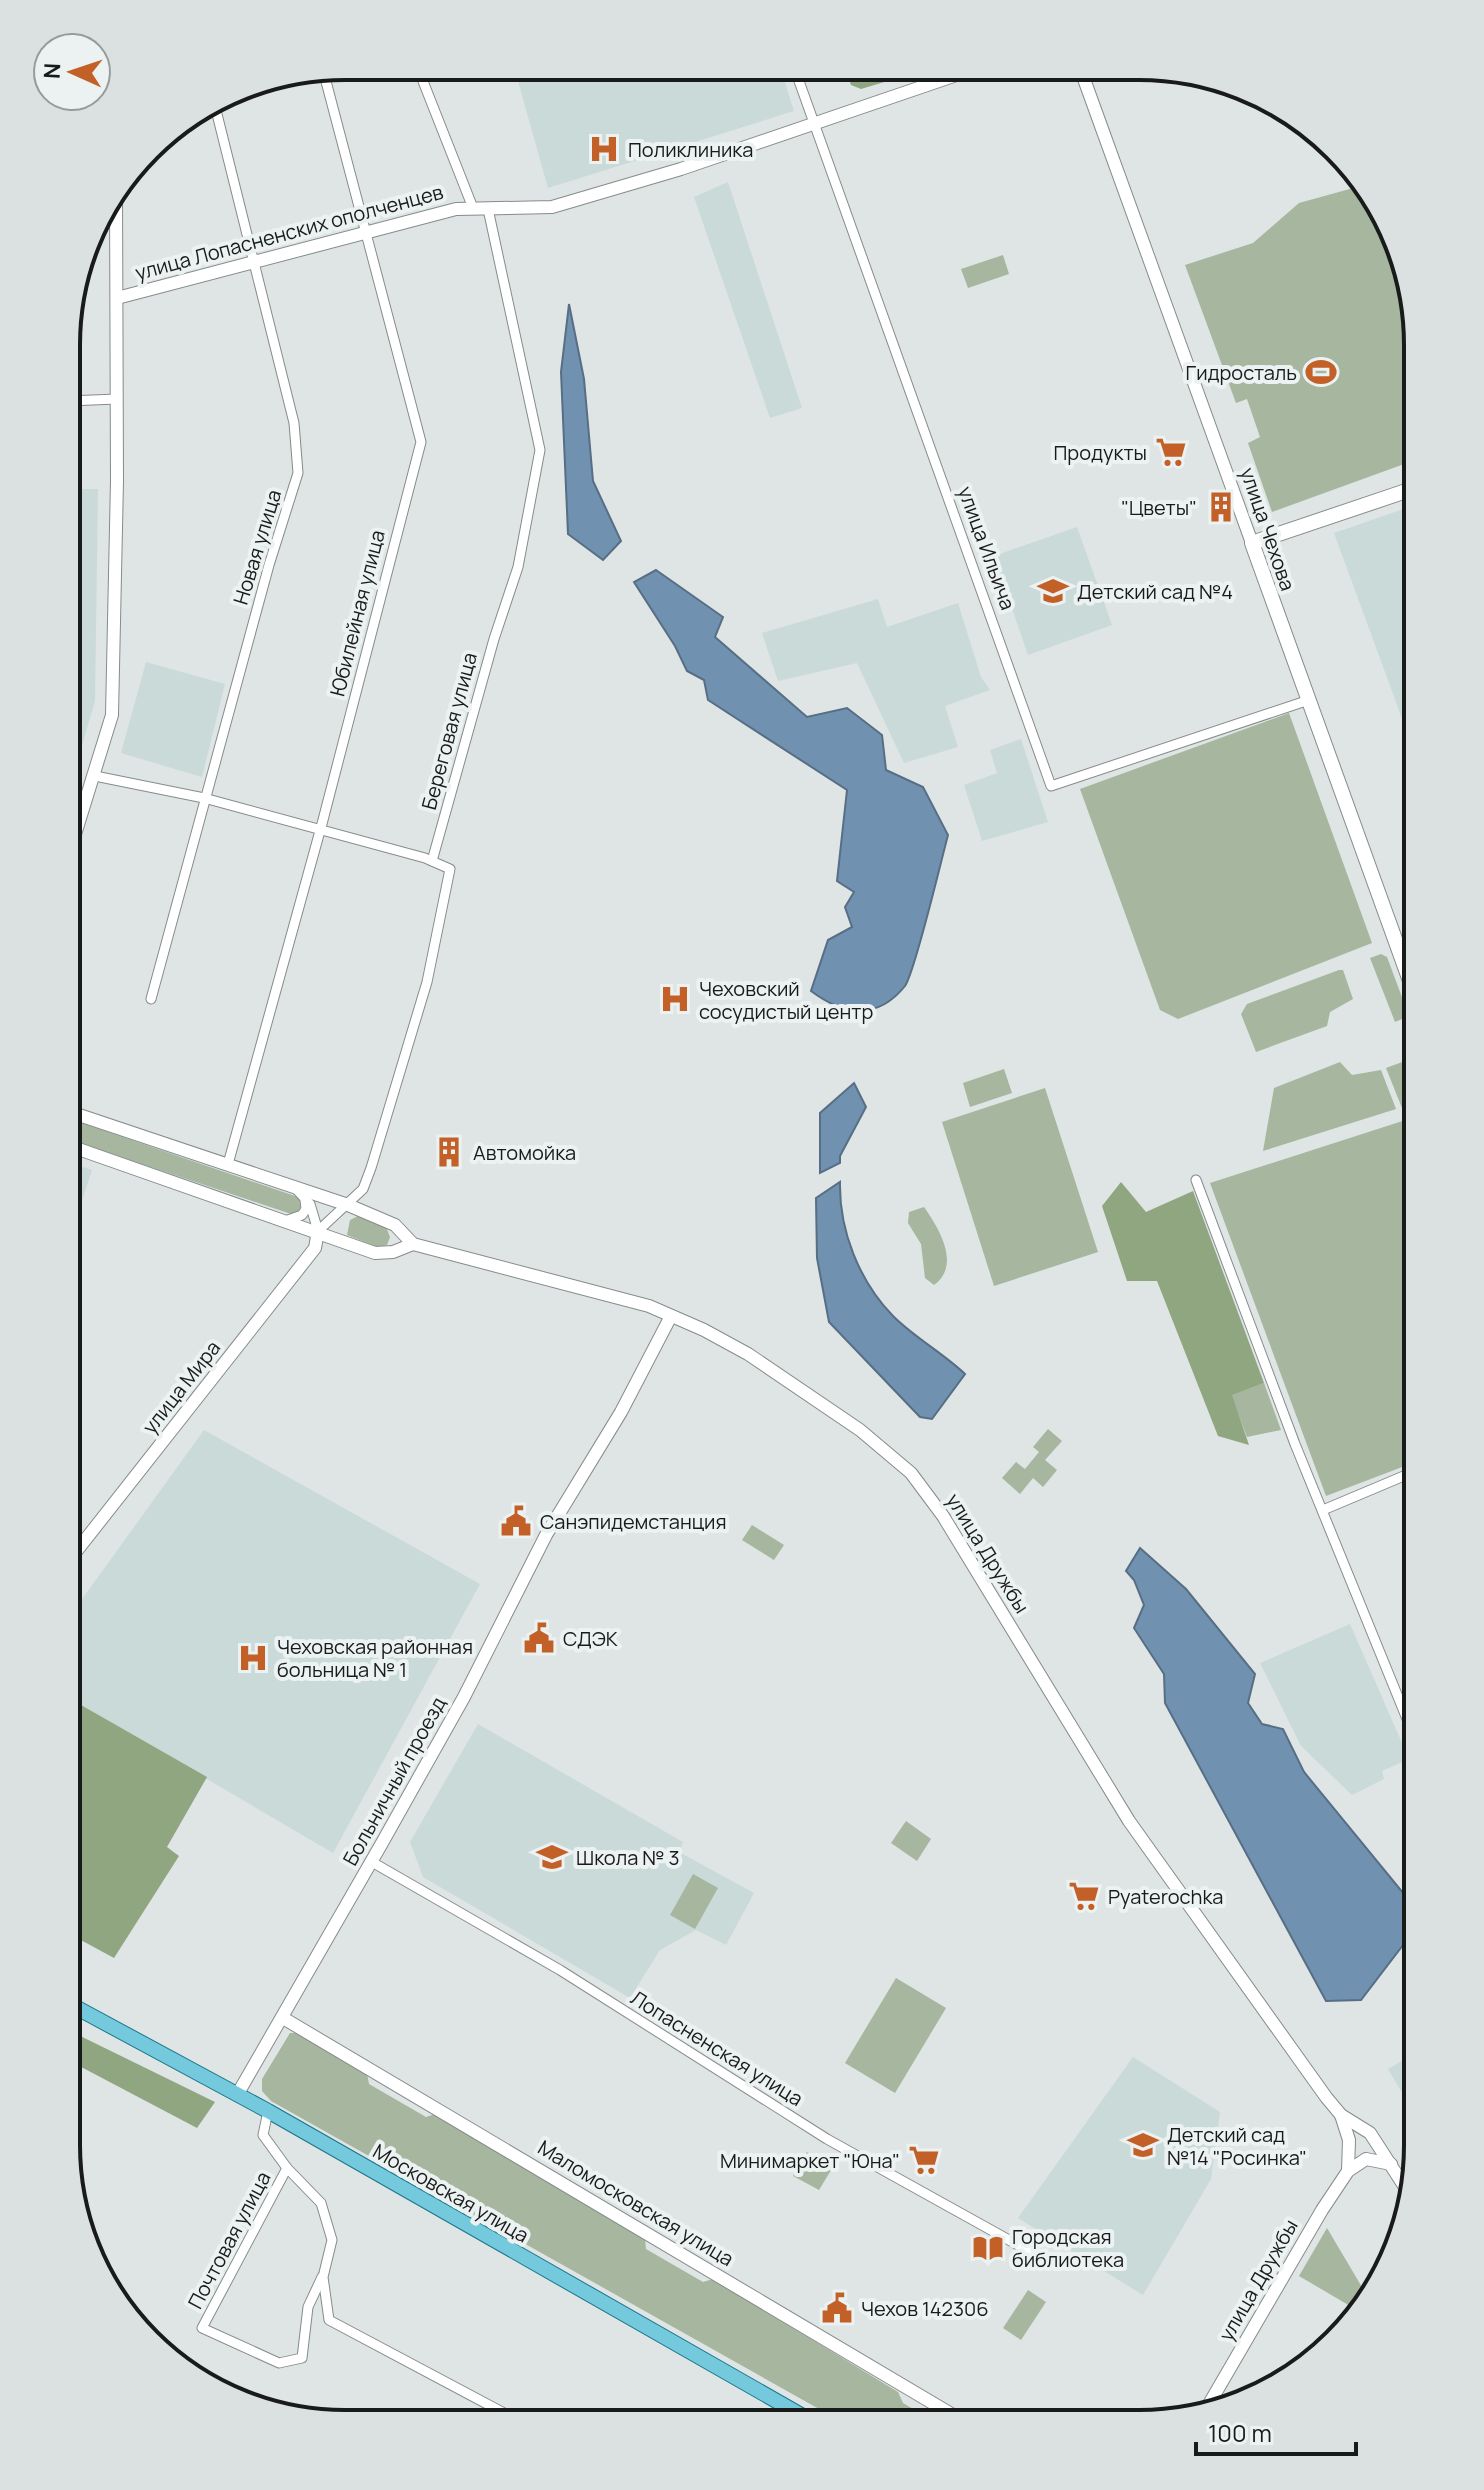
<svg xmlns="http://www.w3.org/2000/svg" width="1484" height="2490" font-family="Manrope,sans-serif">
  <style>
    .built { fill: #cadad9 }
    .green { fill: #a7b69e }
    .forest { fill: #8fa680 }
    .water { fill: #7191b1; stroke: #576e84; stroke-width: 2 }
    .lines { fill: none; stroke-linecap: round; stroke-linejoin: round }
    .minor-casing { stroke: #858c8b; stroke-width: 11 }
    .tertiary-casing { stroke: #858c8b; stroke-width: 14 }
    .secondary-casing { stroke: #858c8b; stroke-width: 16 }
    .primary-casing { stroke: #18758b; stroke-width: 16 }
    .minor { stroke: #fff; stroke-width: 9 }
    .tertiary { stroke: #fff; stroke-width: 12 }
    .secondary { stroke: #fff; stroke-width: 14 }
    .primary { stroke: #74c9dd; stroke-width: 14 }
    .labels { text-anchor: middle; dominant-baseline: central; stroke-width: 8; stroke-linejoin: round; paint-order: stroke }
    .poi-label { font-size: 20px; fill: #191b1b; stroke: #ebf2f1; text-anchor: start }
    .street-label { font-size: 20px; fill: #191b1b; stroke: #ebf2f1 }
    .rim { fill: none; stroke: #191b1b; stroke-width: 4 }
  </style>
  <rect width="100%" height="100%" fill="#dee5e4"/>
  <!-- built -->
  <g class="built">
    <path d="M514 67H780L794 111 548 188Z"/>
    <path d="M728 182 802 408 770 418 694 197Z"/>
    <path d="M68 489H98L95 701 72 779 68 777Z"/>
    <path d="M1418 504V762L1334 533Z"/>
    <path d="M1077 527 1112 625 1028 655 994 556Z"/>
    <path d="M878 599 887 627 958 603 981 677 990 690 945 706 958 747 904 763 857 663 778 681 762 633Z"/>
    <path d="M146 662 225 684 202 777 121 753Z"/>
    <path d="M1021 739 1048 822 982 841 964 785 997 773 990 750Z"/>
    <path d="M67 1162 92 1170 67 1246Z"/>
    <path d="M204 1430 480 1584 333 1853 67 1697V1620Z"/>
    <path d="M1350 1624 1409 1759 1382 1771 1384 1779 1352 1795 1301 1746 1260 1663Z"/>
    <path d="M478 1724 683 1842 679 1852 754 1893 726 1945 696 1930 660 1950 630 1998 423 1877 410 1842Z"/>
    <path d="M1417 2052V2118L1388 2069Z"/>
    <path d="M1133 2057 1220 2112 1211 2179 1143 2295 1018 2218Z"/>
  </g>
  <!-- green -->
  <g class="green">
    <path d="M1357 187 1397 239 1418 345V459L1272 512 1248 443 1260 437 1247 399 1236 403 1185 265 1253 243 1299 203Z"/>
    <path d="M1003 255 1009 274 968 288 961 269Z"/>
    <path d="M1289 713 1372 943 1178 1019 1160 1010 1080 789Z"/>
    <path d="M1381 954 1387 957 1409 1016 1395 1022 1370 958Z"/>
    <path d="M1339 970H1343L1353 999 1330 1012 1327 1026 1256 1052 1241 1014 1247 1004Z"/>
    <path d="M1405 1061 1418 1093V1102L1402 1108 1386 1068Z"/>
    <path d="M1340 1062 1352 1075 1381 1070 1396 1109 1263 1151 1274 1088Z"/>
    <path d="M1004 1069 1012 1093 970 1107 963 1083Z"/>
    <path d="M1045 1088 1098 1252 994 1286 942 1122Z"/>
    <path d="M1418 1116V1461L1326 1496 1210 1183Z"/>
    <path d="M67 1118 298 1197 302 1203 298 1213 291 1214 67 1139Z"/>
    <path d="M924 1207C938 1227 962 1265 934 1285L925 1278 921 1244 908 1223 909 1212Z"/>
    <path d="M358 1216 386 1227 390 1237 387 1245 377 1247 347 1235 350 1220Z"/>
    <path d="M1264 1383 1281 1430 1247 1437 1231 1395Z"/>
    <path d="M1048 1429 1062 1441 1045 1460 1057 1470 1043 1487 1033 1478 1020 1494 1002 1478 1016 1462 1025 1469 1039 1452 1033 1447Z"/>
    <path d="M752 1525 784 1545 774 1560 742 1540Z"/>
    <path d="M906 1821 931 1839 917 1861 891 1843Z"/>
    <path d="M693 1874 718 1888 695 1929 670 1915Z"/>
    <path d="M896 1978 946 2008 895 2093 845 2063Z"/>
    <path d="M290 2033H298L367 2073 369 2084 426 2117 435 2114 645 2239 646 2249 703 2282 713 2279 898 2392 903 2403 937 2423H844L271 2101 262 2091V2079Z"/>
    <path d="M807 2152 833 2167 819 2190 793 2176Z"/>
    <path d="M1327 2228 1369 2299 1362 2313 1299 2276Z"/>
    <path d="M1028 2290 1046 2302 1021 2340 1003 2328Z"/>
  </g>
  <!-- forest -->
  <g class="forest">
    <path d="M845 67 931 68 861 89 851 85Z"/>
    <path d="M1121 1182 1146 1212 1193 1191 1264 1383 1232 1395 1249 1445 1218 1436 1157 1281H1127L1102 1206Z"/>
    <path d="M67 1697 207 1777 167 1847 179 1856 114 1958 66 1932Z"/>
    <path d="M66 2029 215 2102 197 2128 66 2059Z"/>
  </g>
  <!-- water -->
  <g class="water">
    <path d="M569 304 584 379 593 481 621 541 603 560 568 534 561 372Z"/>
    <path d="M656 570 723 617 715 637 807 717 847 708 882 735 886 770 923 787 948 835C941 861 915 972 905 986 877 1021 843 1015 811 991L828 940 852 927 845 907 854 892 837 881 847 790 708 700 704 680 687 671 675 646 634 582Z"/>
    <path d="M854 1083 866 1107 840 1156V1163L820 1173V1113Z"/>
    <path d="M840 1182C839 1230 859 1281 893 1316 915 1338 943 1353 965 1374L932 1419 920 1417 829 1322 817 1258 816 1198Z"/>
    <path d="M1140 1548 1186 1589 1255 1674 1248 1703 1262 1724 1283 1729 1304 1772 1413 1905 1403 1945 1361 2000 1326 2001 1165 1703 1164 1674 1134 1628 1144 1605 1134 1580 1126 1571Z"/>
  </g>
  <g class="lines">
    <!-- minor casing -->
    <g class="minor-casing">
      <g id="minor">
        <path d="M417 66 473 208"/>
        <path d="M794 67 1051 786 1309 700"/>
        <path d="M68 401 117 399"/>
        <path d="M95 776 204 798 425 858 450 869 427 982 371 1168 363 1189 318 1231"/>
        <path d="M432 861 494 639 518 567 540 450 488 209"/>
        <path d="M151 999 269 565 298 473 294 423 214 102"/>
        <path d="M228 1164 323 820 421 442 323 70"/>
        <path d="M1196 1180 1295 1444 1418 1746"/>
        <path d="M296 1189 310 1204 318 1231"/>
        <path d="M288 1220 302 1215 306 1209 305 1200"/>
        <path d="M1323 1510 1418 1470"/>
        <path d="M372 1862 560 1970 827 2139 1045 2260"/>
        <path d="M268 2111 263 2135 287 2168 321 2203 332 2240 323 2277 329 2320 521 2422"/>
        <path d="M287 2168 202 2328 279 2363 302 2358 308 2307 322 2277"/>
      </g>
    </g>
    <!-- tertiary casing -->
    <g class="tertiary-casing">
      <g id="tertiary">
        <path d="M1080 68 1252 543"/>
        <path d="M117 298 456 209 552 207 681 169 977 68"/>
        <path d="M68 857 112 715 117 481 116 193"/>
        <path d="M67 1111 348 1205 395 1225 413 1244 649 1306 704 1330 748 1354 860 1430 911 1473 943 1516 1129 1821 1326 2097 1341 2115 1370 2133 1410 2195"/>
        <path d="M67 1145 375 1253 393 1252 413 1244"/>
        <path d="M67 1563 315 1248 318 1231"/>
        <path d="M283 2018 968 2424"/>
        <path d="M237 2095 382 1843 464 1697 546 1535 621 1412 671 1316"/>
        <path d="M1341 2115 1349 2140 1348 2171"/>
        <path d="M1205 2411 1322 2210 1348 2171 1366 2159 1391 2164"/>
      </g>
    </g>
    <!-- secondary casing -->
    <g class="secondary-casing">
      <path id="secondary" d="M1418 1003 1252 543 1418 487"/>
    </g>
    <!-- primary casing -->
    <g class="primary-casing">
      <path id="primary" d="M66 2002 268 2111 815 2423"/>
    </g>
    <!-- minor -->
    <use href="#minor" class="minor"/>
    <!-- tertiary -->
    <use href="#tertiary" class="tertiary"/>
    <!-- secondary -->
    <use href="#secondary" class="secondary"/>
    <!-- primary -->
    <use href="#primary" class="primary"/>
  </g>
  <!-- icons -->
  <defs>
    <g id="hospital-bare" transform="scale(2.4)"><path d="M-5-5h3v3.5h4V-5h3V5h-3V1.5h-4V5h-3Z" fill="#c36028" stroke="#ebf2f1" stroke-width="2.5" paint-order="stroke"/></g>
    <g id="stadium-bare" transform="scale(2.4)"><path d="M0-5a6.5 5 0 1 0 0 10a6.5 5 0 1 0 0-10ZM-3.5-1.8h7v3.6h-7Z" fill="#c36028" stroke="#ebf2f1" stroke-width="2.5" paint-order="stroke"/></g>
    <g id="supermarket-bare" transform="scale(2.4)"><path d="M-6-5.5h2.5l.6 2H6L4.5 2H-2.5L-4.4-4H-6ZM-1.5 3.2a1.3 1.3 0 1 0 .1 0ZM3 3.2a1.3 1.3 0 1 0 .1 0Z" fill="#c36028" stroke="#ebf2f1" stroke-width="2.5" paint-order="stroke"/></g>
    <g id="building-bare" transform="scale(2.4)"><path d="M-4-6H4V6H1V3H-1V6H-4ZM-2.5-4.3h1.7v1.8h-1.7ZM.8-4.3h1.7v1.8H.8ZM-2.5-1h1.7V.8h-1.7ZM.8-1h1.7V.8H.8Z" fill="#c36028" stroke="#ebf2f1" stroke-width="2.5" paint-order="stroke"/></g>
    <g id="school-bare" transform="scale(2.4)"><path d="M0-5L7-2L0 1L-7-2ZM-4 1L0 2.5L4 1V4Q0 6-4 4Z" fill="#c36028" stroke="#ebf2f1" stroke-width="2.5" paint-order="stroke"/></g>
    <g id="civic-bare" transform="scale(2.4)"><path d="M-.6-6.5H3V-4.5H.6V-3L4-1V1h2V6H-6V1h2V-1L-.6-3ZM-1.2 2.5V6h2.4V2.5Z" fill="#c36028" stroke="#ebf2f1" stroke-width="2.5" paint-order="stroke"/></g>
    <g id="library-bare" transform="scale(2.4)"><path d="M-6-4Q-3-5.5-.7-3.5V5Q-3 3-6 4ZM6-4Q3-5.5 .7-3.5V5Q3 3 6 4Z" fill="#c36028" stroke="#ebf2f1" stroke-width="2.5" paint-order="stroke"/></g>
  </defs>
  <g fill-rule="evenodd">
    <use href="#hospital-bare" x="604" y="149"/>
    <use href="#stadium-bare" x="1321" y="372"/>
    <use href="#supermarket-bare" x="1171" y="452"/>
    <use href="#building-bare" x="1221" y="507"/>
    <use href="#school-bare" x="1053" y="591"/>
    <use href="#hospital-bare" x="675" y="999"/>
    <use href="#building-bare" x="449" y="1152"/>
    <use href="#civic-bare" x="516" y="1521"/>
    <use href="#civic-bare" x="539" y="1638"/>
    <use href="#hospital-bare" x="253" y="1658"/>
    <use href="#school-bare" x="552" y="1857"/>
    <use href="#supermarket-bare" x="1084" y="1896"/>
    <use href="#school-bare" x="1143" y="2145"/>
    <use href="#supermarket-bare" x="924" y="2160"/>
    <use href="#library-bare" x="988" y="2248"/>
    <use href="#civic-bare" x="837" y="2308"/>
  </g>
  <g class="labels">
    <!-- poi labels -->
    <g class="poi-label">
      <text x="628" y="149">Поликлиника</text>
      <text x="1297" y="372" text-anchor="end">Гидросталь</text>
      <text x="1147" y="452" text-anchor="end">Продукты</text>
      <text x="1197" y="507" text-anchor="end">"Цветы"</text>
      <text x="1077" y="591">Детский сад №4</text>
      <text x="699" y="988">Чеховский<tspan x="699" dy="23">сосудистый центр</tspan></text>
      <text x="473" y="1152">Автомойка</text>
      <text x="540" y="1521">Санэпидемстанция</text>
      <text x="563" y="1638">СДЭК</text>
      <text x="277" y="1646">Чеховская районная<tspan x="277" dy="23">больница № 1</tspan></text>
      <text x="576" y="1857">Школа № 3</text>
      <text x="1108" y="1896">Pyaterochka</text>
      <text x="1167" y="2134">Детский сад<tspan x="1167" dy="23">№14 "Росинка"</tspan></text>
      <text x="900" y="2160" text-anchor="end">Минимаркет "Юна"</text>
      <text x="1012" y="2236">Городская<tspan x="1012" dy="23">библиотека</tspan></text>
      <text x="861" y="2308">Чехов 142306</text>
    </g>
    <!-- street labels -->
    <g class="street-label">
      <text transform="translate(289 232) rotate(-15)">улица Лопасненских ополченцев</text>
      <text transform="translate(1268 529) rotate(71)">улица Чехова</text>
      <text transform="translate(257 547) rotate(-73)">Новая улица</text>
      <text transform="translate(987 548) rotate(70)">улица Ильича</text>
      <text transform="translate(357 613) rotate(-76)">Юбилейная улица</text>
      <text transform="translate(449 731) rotate(-75)">Береговая улица</text>
      <text transform="translate(181 1387) rotate(-52)">улица Мира</text>
      <text transform="translate(988 1553) rotate(58)">улица Дружбы</text>
      <text transform="translate(394 1781) rotate(-61)">Больничный проезд</text>
      <text transform="translate(717 2048) rotate(32)">Лопасненская улица</text>
      <text transform="translate(451 2193) rotate(30)">Московская улица</text>
      <text transform="translate(636 2203) rotate(31)">Маломосковская улица</text>
      <text transform="translate(229 2240) rotate(-62)">Почтовая улица</text>
      <text transform="translate(1258 2280) rotate(-60)">улица Дружбы</text>
    </g>
  </g>
  <!-- crop -->
  <path d="M0 0H1484V2490H0ZM345 80H1139A265 265 0 0 1 1404 345V2145A265 265 0 0 1 1139 2410H345A265 265 0 0 1 80 2145V345A265 265 0 0 1 345 80Z" fill="#dae1e0" fill-rule="evenodd"/>
  <path class="rim" d="M345 80H1139A265 265 0 0 1 1404 345V2145A265 265 0 0 1 1139 2410H345A265 265 0 0 1 80 2145V345A265 265 0 0 1 345 80Z"/>
  <!-- north arrow -->
  <g transform="translate(72 72) rotate(273)"><circle r="38" fill="#ebf2f1" stroke="#979c9b" stroke-width="2"/>
  <path d="M0-6L14 30L0 20L-14 30Z" fill="#c36028"/>
  <text y="-12" font-size="22" font-weight="bold" text-anchor="middle" fill="#191b1b">N</text>
  </g>
  <!-- scale -->
  <path d="M1196 2442v12h160v-12" fill="none" stroke="#191b1b" stroke-width="4"/>
  <text x="1208" y="2442" font-size="24" fill="#191b1b" stroke="#ebf2f1" stroke-width="6" paint-order="stroke">100 m</text>
</svg>
